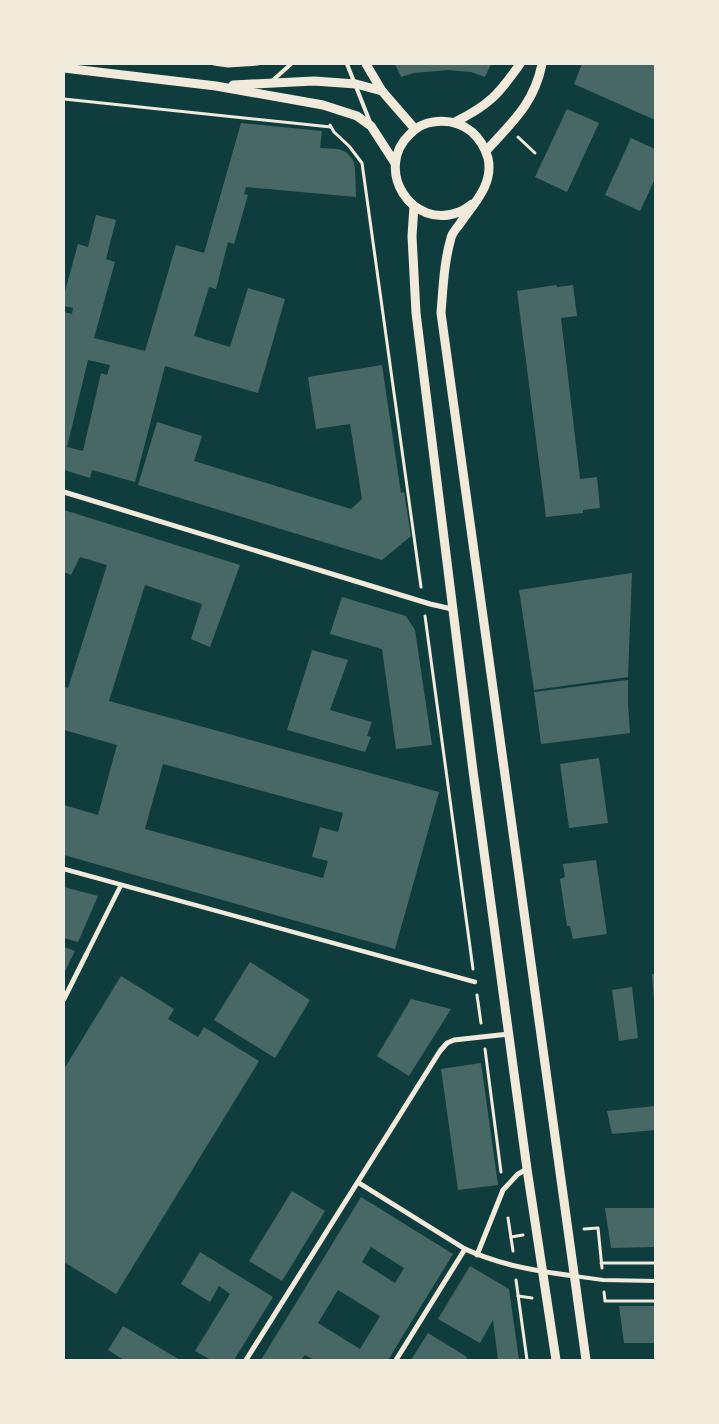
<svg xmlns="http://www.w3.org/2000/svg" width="719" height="1424" font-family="Jost,sans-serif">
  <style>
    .building { fill: #486865; fill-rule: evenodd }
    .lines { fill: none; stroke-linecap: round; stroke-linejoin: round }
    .path { stroke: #f1e9da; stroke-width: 3 }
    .service { stroke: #f1e9da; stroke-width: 4 }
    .pedestrian { stroke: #f1e9da; stroke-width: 4.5 }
    .minor { stroke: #f1e9da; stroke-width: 5 }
    .tertiary { stroke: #f1e9da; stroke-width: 9 }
  </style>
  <rect width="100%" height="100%" fill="#0f3d3e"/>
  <!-- building -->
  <g class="building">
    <path d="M395 64H491L485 77 471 72 448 70 414 73 401 77Z"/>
    <path d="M582 64H655V120L574 84Z"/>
    <path d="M567 109 599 123 567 192 535 177Z"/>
    <path d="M241 123 322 131 320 148 338 149 346 152 353 160 355 169 356 197 246 187 244 194 248 195 234 244 228 242 216 289 209 287 194 336 230 347 248 288 285 299 258 393 165 366 135 482 92 470 90 478 64 470V312L72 314 73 308 64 306V295L78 244 88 247 96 215 116 220 106 259 115 262 94 338 145 351 176 245 204 253ZM88 360 110 365 107 375 101 373 83 451 67 447Z"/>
    <path d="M631 138 655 149V179L640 211 605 195Z"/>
    <path d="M556 285 557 287 573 285 577 316 561 318 580 479 597 477 600 508 583 510V513L546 517 517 291Z"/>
    <path d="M382 365 401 493 404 492 411 536 382 560 138 485 157 422 202 436 194 461 351 509 362 499 350 424 316 429 308 377Z"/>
    <path d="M64 510 240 565 210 647 191 639 202 604 145 585 109 701 439 792 395 949 64 855V805L98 815 117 745 64 730V687L68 688 107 565 80 557 71 575 64 572ZM163 764 343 813 338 832 320 827 312 857 328 861 323 878 145 829Z"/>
    <path d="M632 573 628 677 534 690 519 590Z"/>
    <path d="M342 597 406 616 415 630 432 745 396 749 382 649 330 634Z"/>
    <path d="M312 650 348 660 330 710 372 722 367 736 371 737 365 752 287 730Z"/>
    <path d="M628 680V705L630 733 541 744 534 692Z"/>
    <path d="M599 758 608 823 569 828 560 764Z"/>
    <path d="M596 860 607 934 573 939 570 926H567L560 879 565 877 563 864Z"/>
    <path d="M64 887 98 896 78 942 64 938Z"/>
    <path d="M64 947 75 951 64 973Z"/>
    <path d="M250 962 310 1000 275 1058 214 1020Z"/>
    <path d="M652 974H655V1001H654Z"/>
    <path d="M121 976 174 1009 168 1019 198 1037 204 1027 259 1061 116 1294 64 1262V1069Z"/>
    <path d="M632 987 638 1038 619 1041 612 990Z"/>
    <path d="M411 999 451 1009 409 1076 377 1056Z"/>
    <path d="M481 1063 498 1185 458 1190 441 1069Z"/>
    <path d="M655 1106V1130L612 1134 607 1111Z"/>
    <path d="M292 1191 325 1211 282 1281 249 1261Z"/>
    <path d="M361 1197 453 1254 388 1360H314L305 1355 301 1360H261ZM371 1247 404 1268 395 1283 362 1262ZM338 1290 380 1316 360 1349 318 1323Z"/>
    <path d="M605 1208H655V1247L611 1248Z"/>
    <path d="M200 1252 273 1297 234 1360H211L195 1351 230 1294 219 1286 210 1302 181 1284Z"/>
    <path d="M470 1266 509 1289 519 1360H498L493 1320 480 1343 438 1319Z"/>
    <path d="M619 1306H655V1343H624Z"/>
    <path d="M123 1326 180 1360H124L108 1350Z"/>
    <path d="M428 1333 467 1357 466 1360H411Z"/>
  </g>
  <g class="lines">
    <!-- path -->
    <g class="path">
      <path d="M214 64 228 66 258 64"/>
      <path d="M64 99 331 127"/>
      <path d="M330 125 334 132 349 146 362 163 421 587"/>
      <path d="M518 137 535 153"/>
      <path d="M425 616 473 969"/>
      <path d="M477 995 481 1023"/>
      <path d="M485 1049 501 1172"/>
      <path d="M508 1218 513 1251"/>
      <path d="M584 1229 598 1228 602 1268"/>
      <path d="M511 1237 523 1235"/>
      <path d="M601 1263H655"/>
      <path d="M516 1280 527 1360"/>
      <path d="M604 1292 605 1301H655"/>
      <path d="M518 1296 532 1298"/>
    </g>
    <!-- service -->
    <g class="service">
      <path d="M347 64 370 122"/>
      <path d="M272 81 291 64"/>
      <path d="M574 1276 603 1280 655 1281"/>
    </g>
    <!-- pedestrian -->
    <g class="pedestrian">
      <path d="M64 869 475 982"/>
      <path d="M86 955 121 885"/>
    </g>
    <!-- minor -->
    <g class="minor">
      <path d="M64 492 430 604 452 609"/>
      <path d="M64 999 86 955"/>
      <path d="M359 1183 465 1249C500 1265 536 1271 574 1276"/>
      <path d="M477 1255 503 1190 518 1174 527 1169"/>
      <path d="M246 1360 440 1051 447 1043 454 1040 509 1034"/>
      <path d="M396 1360 465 1249"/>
    </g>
    <!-- tertiary -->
    <g class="tertiary">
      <path d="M366 64 382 91 415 129"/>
      <path d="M64 68 216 86 323 105 357 116 371 126 395 163"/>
      <path d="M233 85 314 81 356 84 382 91"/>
      <path d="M455 122C489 105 498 95 520 64"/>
      <path d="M486 151C512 122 534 104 542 64"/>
      <path d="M472 204C468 207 464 210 459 212 412 231 373 169 410 134 416 128 424 123 433 122 447 120 461 123 472 132 480 139 485 148 488 158 494 185 473 204 459 225 456 229 452 233 451 238 444 262 443 288 441 313L586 1360"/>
      <path d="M414 206 412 236 416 313 473 771 527 1169 556 1360"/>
    </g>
  </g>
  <!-- border -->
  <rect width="719" height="1424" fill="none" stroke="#f1e9da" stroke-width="130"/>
</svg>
